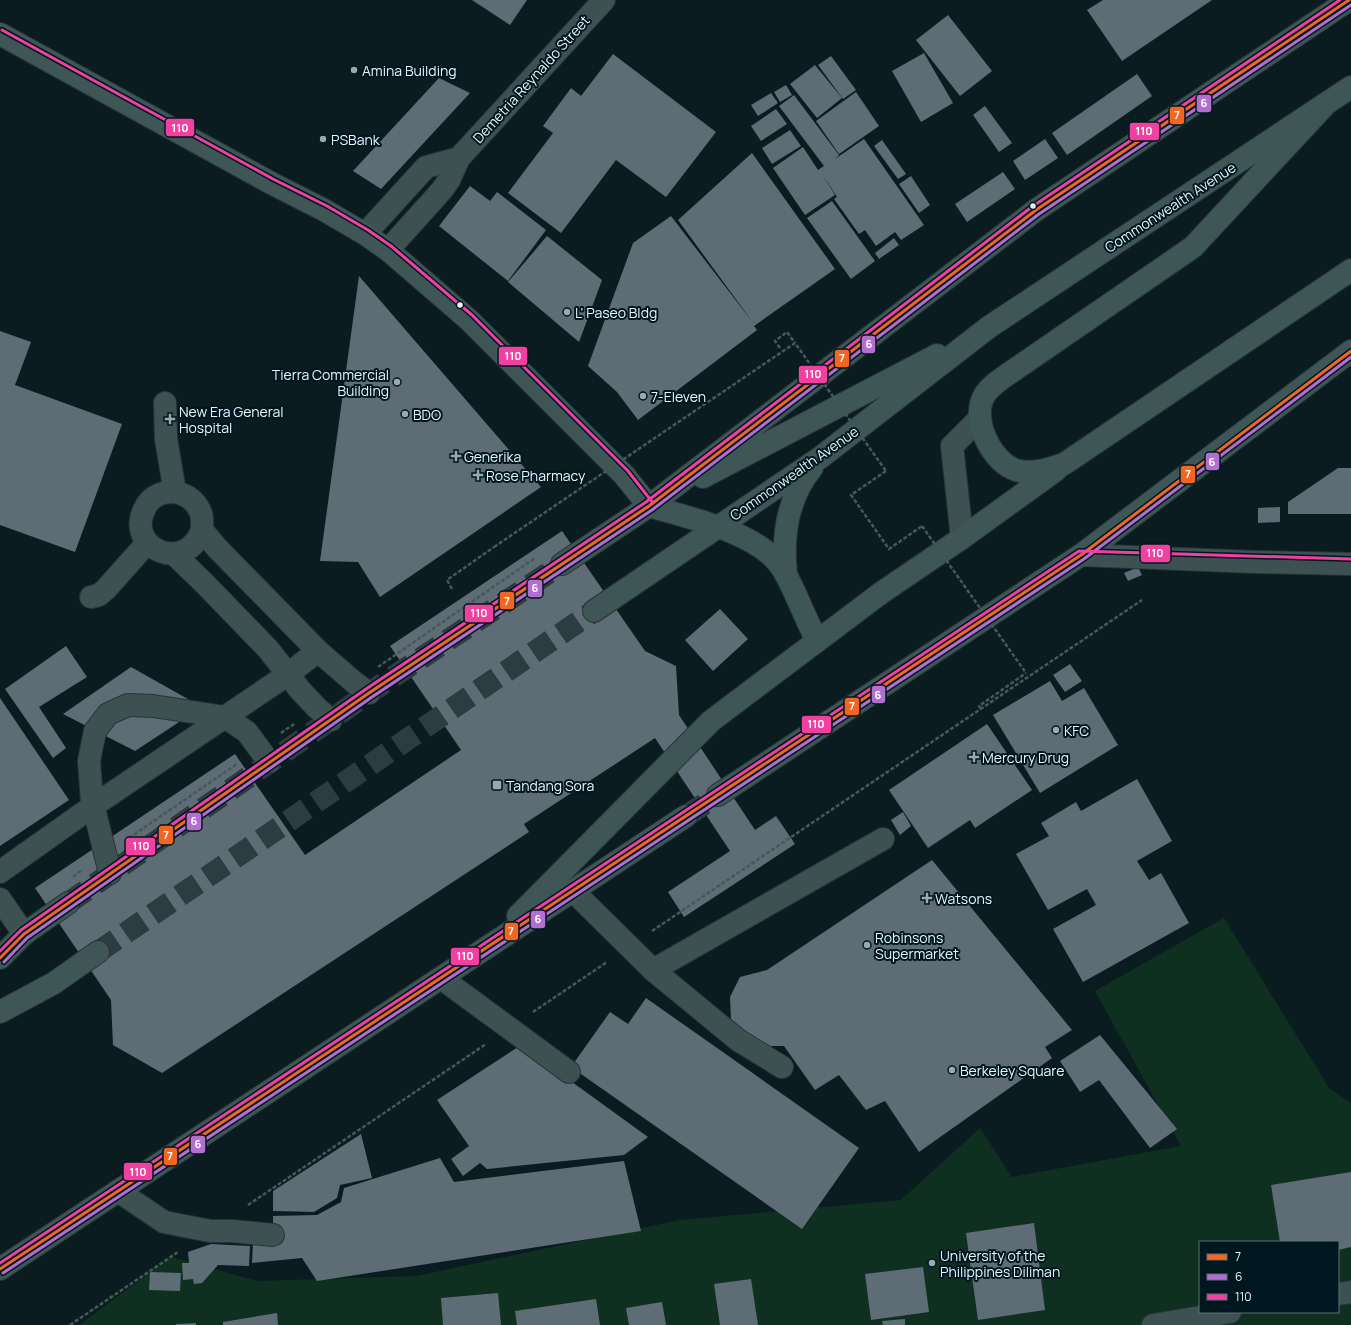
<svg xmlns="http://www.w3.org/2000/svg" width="1351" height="1325" font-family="Manrope,sans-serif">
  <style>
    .green { fill: #0f3021; fill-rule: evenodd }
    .building { fill: #5e6c76 }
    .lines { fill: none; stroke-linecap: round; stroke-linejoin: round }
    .major-tunnel { stroke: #2c3d42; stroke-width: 22; stroke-dasharray: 22 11; stroke-linecap: butt }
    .minor-casing { stroke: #27353a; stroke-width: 24 }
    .major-casing { stroke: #27353a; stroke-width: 24 }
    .path { stroke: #475858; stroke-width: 2.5; stroke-dasharray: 4 2; stroke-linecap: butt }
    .minor { stroke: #3e5152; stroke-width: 22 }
    .major { stroke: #3e5656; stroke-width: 22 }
    .path-bridge { stroke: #475858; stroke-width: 2.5; stroke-dasharray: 4 2; stroke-linecap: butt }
    .bus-1-casing { stroke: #00171f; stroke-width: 6 }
    .bus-2-casing { stroke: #00171f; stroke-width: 6 }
    .bus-3-casing { stroke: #00171f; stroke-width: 6 }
    .bus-1 { stroke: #f26522; stroke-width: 3 }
    .bus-2 { stroke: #b36fd0; stroke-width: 3 }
    .bus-3 { stroke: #f240a1; stroke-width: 3 }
    .poi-dot { fill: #99aaaf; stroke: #00171f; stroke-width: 1.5 }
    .bus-dot { fill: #e6f7fc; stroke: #00171f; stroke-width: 1.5 }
    .labels { text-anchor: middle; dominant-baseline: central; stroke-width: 4; stroke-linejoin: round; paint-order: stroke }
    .poi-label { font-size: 14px; fill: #e6f7fc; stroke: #00171f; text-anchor: start }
    .street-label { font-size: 14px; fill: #e6f7fc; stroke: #00171f }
    .line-badge { stroke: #00171f; stroke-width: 1.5 }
    .badge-label { font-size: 11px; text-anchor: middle; font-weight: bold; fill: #fff }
  </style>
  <rect width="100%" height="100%" fill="#0b1c21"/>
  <!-- green -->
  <path class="green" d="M1224 918 1329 1088 1351 1103V1325H79L171 1257 257 1281 416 1276 680 1220 901 1200 980 1128 1012 1177 1181 1146 1095 991ZM1200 1242H1338V1312H1200Z"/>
  <!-- building -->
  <g class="building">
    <path d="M472 0H527L510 25Z"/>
    <path d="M1103 0H1212L1122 61 1087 10Z"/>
    <path d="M948 15 992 71 960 96 916 40Z"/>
    <path d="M924 53 953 103 921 122 892 71Z"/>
    <path d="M613 54 716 132 666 197 616 160 561 233 508 193 553 133 543 126 571 88 581 96Z"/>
    <path d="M831 56 856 90 843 99 818 65Z"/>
    <path d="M815 65 842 98 817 118 790 84Z"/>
    <path d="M1137 74 1152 96 1067 155 1052 133Z"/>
    <path d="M439 78 470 93 381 189 353 171Z"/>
    <path d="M786 85 792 95 780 102 774 92Z"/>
    <path d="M856 92 879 126 839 154 816 121Z"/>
    <path d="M771 93 778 103 758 116 751 105Z"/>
    <path d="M794 95 839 155 835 159 864 139 924 225 901 240 895 232 876 246 865 230 859 234 834 199 837 197 821 172 835 195 805 215 773 168 803 147 818 170 824 166 779 106Z"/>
    <path d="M985 106 1012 143 999 152 973 115Z"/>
    <path d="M776 109 787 124 761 141 751 126Z"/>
    <path d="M790 130 801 146 772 164 762 148Z"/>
    <path d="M1045 139 1058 158 1025 180 1013 161Z"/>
    <path d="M882 140 906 174 898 179 874 146Z"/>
    <path d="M752 153 835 269 754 326 757 330 638 420 617 392 588 366 633 243 671 216 754 324 678 220Z"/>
    <path d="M1003 172 1015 189 967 222 955 204Z"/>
    <path d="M911 176 930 205 919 213 899 184Z"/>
    <path d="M470 186 490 201 497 192 546 230 508 281 439 226Z"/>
    <path d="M832 201 875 261 851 279 807 218Z"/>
    <path d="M547 236 602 280 579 342 508 282Z"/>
    <path d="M894 238 899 245 879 259 875 253Z"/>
    <path d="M359 276 541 487 380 597 358 562 320 561Z"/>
    <path d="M0 331 31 342 15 385 122 424 75 552 0 525Z"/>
    <path d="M1338 468H1351V514H1288V502Z"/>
    <path d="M1280 507V522L1258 523V508Z"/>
    <path d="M562 531 645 651 676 666 679 715 755 830 776 816 795 844 684 917 668 892 730 851 655 738 524 824 529 832 162 1073 113 1045 111 1000 35 888 235 754 305 855 461 750 390 646Z"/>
    <path d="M1138 567 1142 575 1128 581 1124 573Z"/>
    <path d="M720 609 748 639 713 671 685 640Z"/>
    <path d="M66 646 87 677 39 707 66 748 53 758 5 689Z"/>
    <path d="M1070 664 1082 681 1065 692 1053 675Z"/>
    <path d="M131 667 202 707 135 751 63 714Z"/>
    <path d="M1050 681 1062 701 1084 688 1118 745 1040 793 993 715Z"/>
    <path d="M0 698 69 800 0 846Z"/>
    <path d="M987 724 1032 790 975 828 970 820 928 848 889 790Z"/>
    <path d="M1137 779 1172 841 1137 861 1149 880 1161 873 1189 923 1083 982 1053 929 1096 905 1087 889 1048 910 1016 854 1049 836 1041 823 1076 802 1081 811Z"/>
    <path d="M903 812 911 826 900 835 891 820Z"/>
    <path d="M932 860 1072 1030 1045 1047 1052 1058 919 1152 885 1101 866 1110 839 1075 815 1090 784 1046H759L743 1039 731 1019 730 997 740 977 767 970Z"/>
    <path d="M646 998 859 1148 802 1229 571 1067 610 1012 628 1024Z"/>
    <path d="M1100 1035 1177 1129 1150 1148 1099 1080 1080 1092 1060 1061Z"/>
    <path d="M521 1045 648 1137 624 1155 487 1169 480 1163 463 1176 451 1159 469 1146 437 1100Z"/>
    <path d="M361 1134 372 1178 340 1185 337 1198 314 1212 273 1211V1191Z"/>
    <path d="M440 1158 454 1182 624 1161 641 1231 317 1281 302 1258 252 1263 253 1242 273 1244V1216L317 1215 341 1202 344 1188Z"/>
    <path d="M1351 1172V1247L1338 1250V1242H1280L1271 1185Z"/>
    <path d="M1034 1223 1045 1310 978 1320 966 1233Z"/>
    <path d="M211 1244 250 1246 249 1266 218 1265 202 1283 194 1284 193 1279 183 1280 182 1263H189L188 1252Z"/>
    <path d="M923 1267 929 1312 871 1320 865 1274Z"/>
    <path d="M150 1272 181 1273 180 1291 149 1290Z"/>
    <path d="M751 1279 758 1325H720L714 1284Z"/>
    <path d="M498 1293 501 1325H443L441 1298Z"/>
    <path d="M596 1299 600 1325H517L515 1311Z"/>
    <path d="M662 1302 666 1325H629L626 1308Z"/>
    <path d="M277 1313 278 1325H223V1322Z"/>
    <path d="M905 1319V1325H883L882 1321Z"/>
    <path d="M196 1323V1325H176V1324Z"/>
  </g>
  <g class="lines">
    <!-- major-tunnel -->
    <g class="major-tunnel">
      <path d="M686 816 718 795"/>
      <path d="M68 903 369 693 562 564"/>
      <path d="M98 952 594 611"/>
    </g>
    <!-- minor casing -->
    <g class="minor-casing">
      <g id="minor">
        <path d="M365 234 426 167 459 158"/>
        <path d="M388 250 442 190 449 180 459 158 604 0"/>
        <path d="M165 403 166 439 175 492"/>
        <path d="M202 530C185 575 126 548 144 510 147 503 151 498 158 495 173 488 191 494 199 509 203 515 202 523 202 530L217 548 318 651 355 683 369 693"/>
        <path d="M962 538 952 446 980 418"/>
        <path d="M174 554 205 584 268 649 300 690 317 708 331 720"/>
        <path d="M1081 555 1255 562 1351 564"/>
        <path d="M91 597 99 595 106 589 147 543"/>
        <path d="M0 872 93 806 287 675 318 651"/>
        <path d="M110 873 92 801 89 761 95 731 108 714 128 705 153 706 225 717 247 732 269 762"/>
        <path d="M573 891 653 970 738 1040 782 1067"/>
        <path d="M0 899 24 934"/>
        <path d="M653 970 883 839"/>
        <path d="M441 978 569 1072"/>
        <path d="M118 1191 164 1222 210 1231H232L273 1235"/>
        <path d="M1338 1294 1351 1292"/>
        <path d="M1153 1325 1230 1312"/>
      </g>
    </g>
    <!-- major casing -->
    <g class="major-casing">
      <g id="major">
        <path d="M0 34 271 183 324 210 365 234 388 250 468 319 624 475 649 506"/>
        <path d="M1324 106 1193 247 1017 368C1006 376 991 384 984 396 971 419 991 462 1016 470 1032 475 1049 469 1064 464L1351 270"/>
        <path d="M703 477 937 355"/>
        <path d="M649 506C686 517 755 532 779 564 786 573 790 583 795 593 802 609 809 625 817 641"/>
        <path d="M562 564 649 506 1036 210 1349 0"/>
        <path d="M786 574C782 536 787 498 812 468"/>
        <path d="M594 611 821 457 989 327 1351 87"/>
        <path d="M718 795 1081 555 1351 351"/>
        <path d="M518 916 711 721 881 593 962 538 1056 470"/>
        <path d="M0 958 24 934 68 903"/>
        <path d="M0 1012 54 983 98 952"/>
        <path d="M0 1269 686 816"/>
      </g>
    </g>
    <!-- path -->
    <g class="path">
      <path d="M780 348 775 341 787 332 795 343"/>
      <path d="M886 471 851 495 889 549 922 526"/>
      <path d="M452 589 447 580 494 547"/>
      <path d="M378 667 535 558"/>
      <path d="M981 709 979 706 1026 673"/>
      <path d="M281 733 294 724"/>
      <path d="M129 838 237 764"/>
      <path d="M73 877 82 870"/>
      <path d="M652 931 1142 600"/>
      <path d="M533 1012 607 962"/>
      <path d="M248 1205 486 1044"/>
      <path d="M70 1325 178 1252"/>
    </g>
    <!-- minor -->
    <use href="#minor" class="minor"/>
    <!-- major -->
    <use href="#major" class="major"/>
    <!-- path-bridge -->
    <g class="path-bridge">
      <path d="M922 526 1026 673"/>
      <path d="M494 547 795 343 886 471"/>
    </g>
    <!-- bus-1 casing -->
    <g class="bus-1-casing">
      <g id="bus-1">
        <path d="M0 958 24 934 369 693 649 506 1036 210 1349 0"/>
        <path d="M0 1269 1081 555 1351 351"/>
      </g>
    </g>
    <!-- bus-2 casing -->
    <g class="bus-2-casing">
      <g id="bus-2">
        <path d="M4 962 27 938 372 697 652 510 1039 214 1351 5"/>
        <path d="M3 1273 1084 559 1351 357"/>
      </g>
    </g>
    <!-- bus-3 casing -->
    <g class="bus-3-casing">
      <g id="bus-3">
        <path d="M2 30 273 179 327 206 368 230 391 246 472 315 628 471 653 503"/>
        <path d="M0 951 21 930 366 689 646 502 1033 206 1340 0"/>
        <path d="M0 1263 1079 551 1351 559"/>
      </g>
    </g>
    <!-- bus-1 -->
    <use href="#bus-1" class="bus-1"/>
    <!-- bus-2 -->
    <use href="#bus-2" class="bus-2"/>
    <!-- bus-3 -->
    <use href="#bus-3" class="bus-3"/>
  </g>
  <!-- markers -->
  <g class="poi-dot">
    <circle cx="354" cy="70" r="4"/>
    <circle cx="323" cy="139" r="4"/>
    <circle cx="567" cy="312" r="4"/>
    <circle cx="397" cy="382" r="4"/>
    <circle cx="643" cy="396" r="4"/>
    <circle cx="405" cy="414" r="4"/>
    <path d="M168 413h4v4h4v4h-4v4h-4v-4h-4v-4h4z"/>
    <path d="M454 450h4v4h4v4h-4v4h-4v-4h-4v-4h4z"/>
    <path d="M476 469h4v4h4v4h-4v4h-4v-4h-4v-4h4z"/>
    <circle cx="1056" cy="730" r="4"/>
    <path d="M972 751h4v4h4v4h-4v4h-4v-4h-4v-4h4z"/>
    <rect x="492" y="780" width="10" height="10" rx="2"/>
    <path d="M925 892h4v4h4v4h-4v4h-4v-4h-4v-4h4z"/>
    <circle cx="867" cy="945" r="4"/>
    <circle cx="952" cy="1070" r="4"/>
    <circle cx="932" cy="1263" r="4"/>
  </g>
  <g class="bus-dot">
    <circle cx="1033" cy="206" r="3.5"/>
    <circle cx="460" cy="305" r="3.5"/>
  </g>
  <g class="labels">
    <!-- poi labels -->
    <g class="poi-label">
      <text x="362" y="70">Amina Building</text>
      <text x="331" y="139">PSBank</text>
      <text x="575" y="312">L' Paseo Bldg</text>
      <text x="389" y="374" text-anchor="end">Tierra Commercial<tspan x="389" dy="16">Building</tspan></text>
      <text x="651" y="396">7-Eleven</text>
      <text x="179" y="411">New Era General<tspan x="179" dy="16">Hospital</tspan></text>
      <text x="413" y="414">BDO</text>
      <text x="464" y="456">Generika</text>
      <text x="486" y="475">Rose Pharmacy</text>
      <text x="1064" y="730">KFC</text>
      <text x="982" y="757">Mercury Drug</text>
      <text x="506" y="785">Tandang Sora</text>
      <text x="935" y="898">Watsons</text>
      <text x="875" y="937">Robinsons<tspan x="875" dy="16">Supermarket</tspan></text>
      <text x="960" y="1070">Berkeley Square</text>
      <text x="940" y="1255">University of the<tspan x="940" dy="16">Philippines Diliman</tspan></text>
    </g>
    <!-- street labels -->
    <g class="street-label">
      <text transform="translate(531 79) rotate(-48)">Demetria Reynaldo Street</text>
      <text transform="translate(1170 207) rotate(-33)">Commonwealth Avenue</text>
      <text transform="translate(794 473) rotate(-35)">Commonwealth Avenue</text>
    </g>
  </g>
  <g class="line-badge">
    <rect x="1196" y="94" width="16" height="19" rx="4" fill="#b36fd0"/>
    <rect x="1169" y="106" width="16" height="19" rx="4" fill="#f26522"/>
    <rect x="165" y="118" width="30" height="19" rx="4" fill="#f240a1"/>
    <rect x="1129" y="122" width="31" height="19" rx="4" fill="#f240a1"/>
    <rect x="861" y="335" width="15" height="19" rx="4" fill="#b36fd0"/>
    <rect x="498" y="346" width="30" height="20" rx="4" fill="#f240a1"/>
    <rect x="834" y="349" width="16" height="19" rx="4" fill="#f26522"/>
    <rect x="798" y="365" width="30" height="19" rx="4" fill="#f240a1"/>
    <rect x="1205" y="452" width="15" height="19" rx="4" fill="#b36fd0"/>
    <rect x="1180" y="465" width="16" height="19" rx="4" fill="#f26522"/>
    <rect x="1140" y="544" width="31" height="19" rx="4" fill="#f240a1"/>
    <rect x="527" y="579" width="16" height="19" rx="4" fill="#b36fd0"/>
    <rect x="499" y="591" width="16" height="19" rx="4" fill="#f26522"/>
    <rect x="464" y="604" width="30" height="19" rx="4" fill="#f240a1"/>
    <rect x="871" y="685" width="15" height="19" rx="4" fill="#b36fd0"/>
    <rect x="844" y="697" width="16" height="19" rx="4" fill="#f26522"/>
    <rect x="801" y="715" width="31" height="19" rx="4" fill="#f240a1"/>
    <rect x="186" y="812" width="16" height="19" rx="4" fill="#b36fd0"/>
    <rect x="158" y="825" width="16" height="20" rx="4" fill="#f26522"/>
    <rect x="125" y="837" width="31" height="19" rx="4" fill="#f240a1"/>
    <rect x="530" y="910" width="16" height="19" rx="4" fill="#b36fd0"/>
    <rect x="504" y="922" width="15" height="19" rx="4" fill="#f26522"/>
    <rect x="450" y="947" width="30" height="19" rx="4" fill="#f240a1"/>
    <rect x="190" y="1135" width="16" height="19" rx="4" fill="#b36fd0"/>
    <rect x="163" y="1147" width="15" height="19" rx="4" fill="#f26522"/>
    <rect x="123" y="1162" width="30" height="19" rx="4" fill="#f240a1"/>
  </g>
  <g class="badge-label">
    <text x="1204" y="107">6</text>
    <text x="1177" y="119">7</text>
    <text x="180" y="132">110</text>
    <text x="1144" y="135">110</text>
    <text x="869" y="348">6</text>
    <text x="513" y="360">110</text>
    <text x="842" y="362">7</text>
    <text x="813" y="378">110</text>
    <text x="1212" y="466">6</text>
    <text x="1188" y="478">7</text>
    <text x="1155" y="557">110</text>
    <text x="535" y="592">6</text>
    <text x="507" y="605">7</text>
    <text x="479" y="617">110</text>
    <text x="878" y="699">6</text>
    <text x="852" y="710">7</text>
    <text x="816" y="728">110</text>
    <text x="194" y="825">6</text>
    <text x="166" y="839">7</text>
    <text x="141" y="850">110</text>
    <text x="538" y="923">6</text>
    <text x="511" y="935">7</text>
    <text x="465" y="960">110</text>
    <text x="198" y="1148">6</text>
    <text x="170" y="1160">7</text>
    <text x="138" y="1176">110</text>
  </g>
  <!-- legend -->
  <rect x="1199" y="1241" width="140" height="72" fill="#00171f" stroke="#5c7177"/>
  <rect x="1207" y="1254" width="20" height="6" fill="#f26522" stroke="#5c7177"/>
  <text x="1235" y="1261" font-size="12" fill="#e6f7fc">7</text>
  <rect x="1207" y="1274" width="20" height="6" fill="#b36fd0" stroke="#5c7177"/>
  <text x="1235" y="1281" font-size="12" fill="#e6f7fc">6</text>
  <rect x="1207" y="1294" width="20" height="6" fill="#f240a1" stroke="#5c7177"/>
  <text x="1235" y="1301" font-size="12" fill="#e6f7fc">110</text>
</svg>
